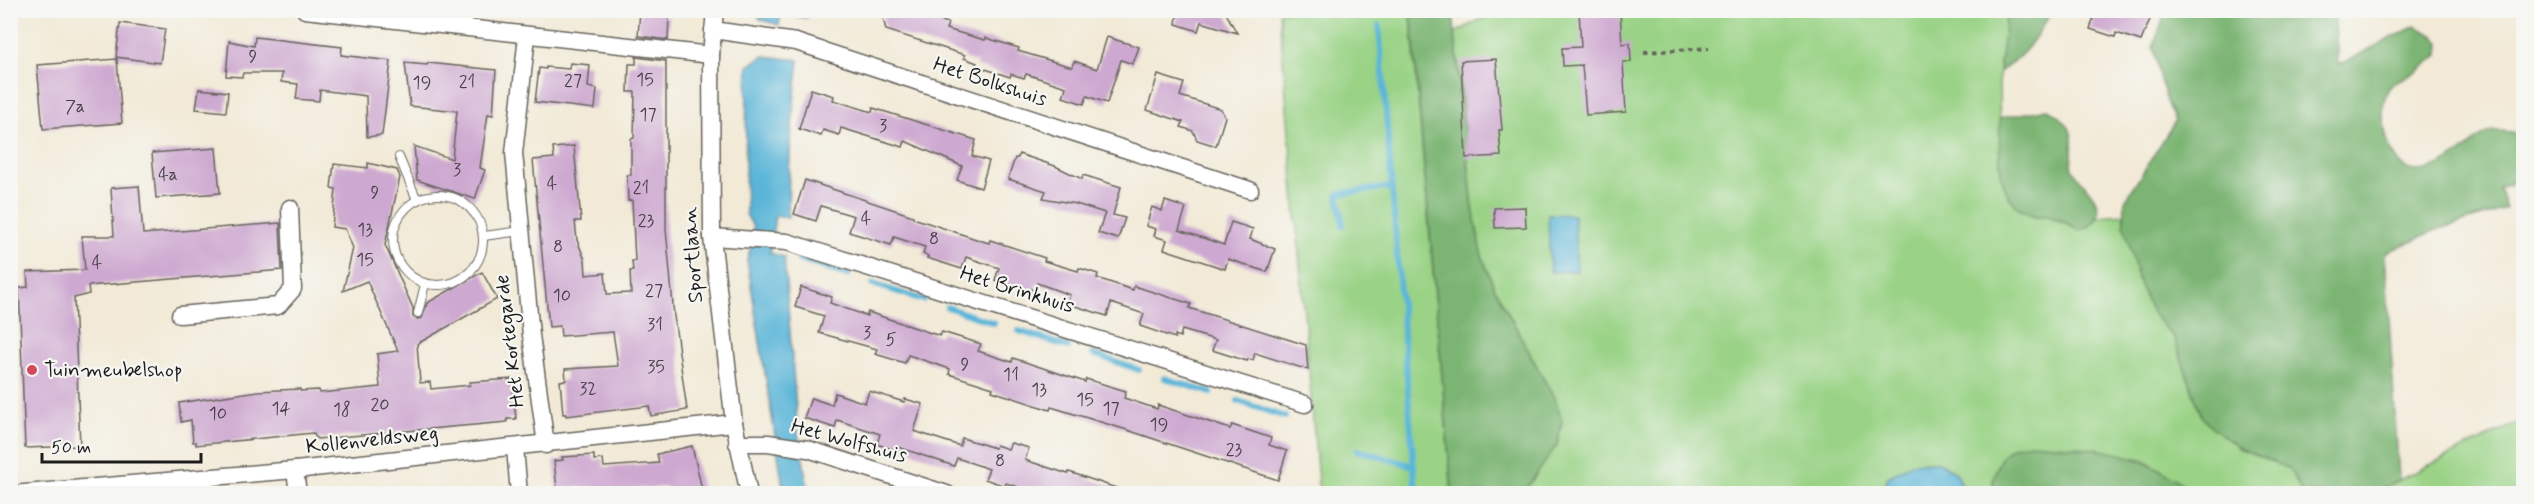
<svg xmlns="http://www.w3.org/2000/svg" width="2534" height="504" font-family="Mynerve,sans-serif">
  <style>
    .green { fill: #9ad386; stroke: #5b7851; stroke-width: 1.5 }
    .forest { fill: #7bb573; stroke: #4c6848; stroke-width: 1.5 }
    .water { fill: #5ab5d8; stroke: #3b687a; stroke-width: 1.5 }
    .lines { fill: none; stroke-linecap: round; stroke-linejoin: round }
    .stream { stroke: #5ab5d8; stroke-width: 6 }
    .building { fill: #cda8d0 }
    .lane-casing { stroke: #67645d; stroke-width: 10 }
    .street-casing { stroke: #67645d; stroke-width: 19 }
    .path { stroke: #67645d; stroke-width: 4; stroke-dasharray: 4.5 4.5; stroke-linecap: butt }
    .lane { stroke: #fff; stroke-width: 8 }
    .street { stroke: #fff; stroke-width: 16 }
    .poi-dot { fill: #d1495b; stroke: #f6f6f2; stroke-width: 2 }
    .labels { text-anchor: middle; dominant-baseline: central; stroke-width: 4.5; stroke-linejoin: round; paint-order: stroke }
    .number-label { font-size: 18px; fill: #483f49 }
    .street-label { font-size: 21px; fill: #1c1c1c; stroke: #f6f6f2 }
    .poi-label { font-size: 21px; fill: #1c1c1c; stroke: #f6f6f2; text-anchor: start }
  </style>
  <rect width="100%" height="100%" fill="#f6f6f2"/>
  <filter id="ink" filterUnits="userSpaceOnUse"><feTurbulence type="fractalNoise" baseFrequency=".0167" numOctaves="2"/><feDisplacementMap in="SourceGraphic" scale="12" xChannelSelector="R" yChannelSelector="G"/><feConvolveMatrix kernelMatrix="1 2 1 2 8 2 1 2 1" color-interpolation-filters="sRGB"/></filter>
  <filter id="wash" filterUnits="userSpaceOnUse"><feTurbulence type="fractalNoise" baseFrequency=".008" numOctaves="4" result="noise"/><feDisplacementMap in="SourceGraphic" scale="24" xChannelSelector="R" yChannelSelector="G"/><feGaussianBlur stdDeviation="1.35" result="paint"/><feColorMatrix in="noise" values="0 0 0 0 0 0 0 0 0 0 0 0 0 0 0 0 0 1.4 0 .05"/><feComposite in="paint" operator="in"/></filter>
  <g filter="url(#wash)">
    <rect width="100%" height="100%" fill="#f2ead7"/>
    <!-- green -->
    <g class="green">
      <path d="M1391 10 1411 17 1452 493H1319L1279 11Z"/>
      <path d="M1498 10 2007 11 1999 72 2000 162 2009 197 2021 210 2035 216H2049L2080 231 2089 227 2098 216 2124 214V225L2153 314 2174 338 2202 417 2269 461 2290 469 2302 493H2193L2181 483 2145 460 2077 446 1993 479 1992 493H1966L1956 473 1939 462 1912 463 1887 478 1885 493H1523L1561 422 1556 402 1494 287 1481 253 1473 208 1455 33Z"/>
      <path d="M2523 420V493H2372Z"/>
    </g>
    <!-- forest -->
    <g class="forest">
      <path d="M1411 11H1453L1462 111 1473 208 1481 253 1494 287 1556 402 1562 422 1557 445 1523 493H1452Z"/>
      <path d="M2007 11H2052C2036 37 2026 56 1999 72Z"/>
      <path d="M2166 11H2334L2338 65 2415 26 2435 36 2440 44 2439 54C2430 62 2420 70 2409 76 2405 78 2400 79 2397 81 2380 90 2382 116 2385 131 2396 184 2425 177 2462 152 2472 145 2480 134 2492 131 2503 129 2513 134 2523 136V179L2499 188 2506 209 2436 230 2385 253 2399 480 2372 493H2302L2290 469 2239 448 2212 427 2202 417 2174 338 2153 314 2140 286 2124 225 2125 201 2175 121 2167 104 2153 47Z"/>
      <path d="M2048 109C2069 122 2074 129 2072 155 2072 160 2070 164 2072 168 2085 191 2120 212 2080 231 2071 225 2061 220 2051 217 2045 215 2038 217 2033 215 1992 202 2000 150 2000 118Z"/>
      <path d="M2031 443C2092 447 2146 450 2193 493H1992C1993 478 1997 457 2011 448 2016 445 2025 444 2031 443Z"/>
    </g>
    <!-- water -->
    <g class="water">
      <path d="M755 11H808L806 18 781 14 779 25 760 19Z"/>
      <path d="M763 56 799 60C792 113 788 165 788 218L775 216 770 253 784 257 798 433 809 493H784L747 260 751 246 753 227 746 214 745 161 748 66Z"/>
      <path d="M1548 214 1574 215 1577 271 1550 272Z"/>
      <path d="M1939 462 1956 473 1966 493H1885L1887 478 1912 463Z"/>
    </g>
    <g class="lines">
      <!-- stream -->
      <g class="stream">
        <path d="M1379 25 1416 494"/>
        <path d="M1343 225 1338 194 1392 187"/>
        <path d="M799 260 848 275"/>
        <path d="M873 284 923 300"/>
        <path d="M947 307 994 323"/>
        <path d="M1019 331 1068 347"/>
        <path d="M1093 354 1139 370"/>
        <path d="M1164 378 1211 393"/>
        <path d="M1238 401 1285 417"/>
        <path d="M1357 450 1414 466"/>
      </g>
    </g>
    <g id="blocks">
      <!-- building -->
      <g class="building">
        <path d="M640 10H664V17H669L668 40 638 36Z"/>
        <path d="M891 10H929L927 16 948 23 946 29 985 40 986 38 1019 48 1018 51 1072 67 1074 61 1097 69 1107 37 1139 47 1133 64 1121 60 1107 103 1087 96 1084 104 1063 97 1066 87 1026 74 1024 78 1011 74 1010 77 976 66 977 63 964 58 965 55 886 30 883 18Z"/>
        <path d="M1178 10H1224L1237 33 1201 22 1198 31 1176 24Z"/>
        <path d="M1579 10H1620L1622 44 1630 43 1631 62H1623L1626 112 1586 115 1582 65 1563 66 1562 48 1581 47Z"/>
        <path d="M2096 10H2154L2141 41 2116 33 2115 37 2090 29Z"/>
        <path d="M120 23 165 29 160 63 116 57Z"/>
        <path d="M255 37 342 47 341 55 391 61 382 135 367 137 366 96 320 90 319 101 296 99 298 84 281 82 282 73H243L242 77 226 76 229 41 254 46Z"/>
        <path d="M636 57 666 61V229L674 316 687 410 651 416 649 406 566 416V414H563L560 381 566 380 565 369 618 366 613 332 561 336 560 326 549 327 533 160 554 158 553 148 574 146 581 221H575L577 240 585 260 586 275 605 273 607 294 631 293 630 271H633L632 261H635L632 200 628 201 627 175H631V139L634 138 635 92H628L629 64H636Z"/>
        <path d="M117 59 122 123 43 129 37 65Z"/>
        <path d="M1496 59 1502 130H1499L1501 156 1466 158 1461 61Z"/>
        <path d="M405 63 427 65 428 63 496 70 493 115 488 114 480 168 485 170 475 199 417 180 414 146 452 159 457 111 410 106Z"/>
        <path d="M570 63 590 65 588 87 597 89 595 109 535 102 539 68 546 69V67L569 69Z"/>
        <path d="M1158 75 1184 83 1180 96 1221 109 1225 117 1216 146 1197 140 1193 131 1181 127 1183 122 1147 110Z"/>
        <path d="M199 89 228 92 226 112 196 109Z"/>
        <path d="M811 89 834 96 833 100 872 112 873 108 976 140 972 156 989 161 981 188 957 180 962 166 905 141 903 147 841 128 839 135 823 130 821 136 799 129Z"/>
        <path d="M216 148 220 193 156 198 152 153Z"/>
        <path d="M1019 154 1055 166 1082 179 1083 175 1121 187 1113 215 1125 218 1118 239 1098 233 1105 213 1076 204 1043 198 1046 191 1008 179 1015 158H1018Z"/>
        <path d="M368 163 397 170 400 177 385 245 413 308V317L417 319 422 318 427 303 482 272 497 299 417 344 420 383 430 382 431 389 470 385V382L512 379 516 419H507V422L317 439 313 433 196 445V442H193L191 420 181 422 179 403 258 391 300 389V391L319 390 320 393 380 387 377 354 398 351 367 281 343 291 353 248 345 229 332 227 336 189 331 188 334 164 368 168Z"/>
        <path d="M805 180 913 216V218L979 240 989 243 990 240 1045 258 1044 261 1078 271 1079 268 1098 274 1097 278 1133 290 1134 286 1191 304 1189 308 1306 345 1308 370 1255 353 1253 360 1248 359 1247 361 1212 350 1216 340 1182 330 1180 337 1175 335V338L1140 326 1144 314 1111 303 1107 316 1072 305 1073 303 1068 301 1070 295 1037 283 1035 290 1030 289V291L995 280 999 268 966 257 962 269 927 258 928 256 923 254 925 247 894 237 891 245 849 232 854 216 821 206 816 221 794 214Z"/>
        <path d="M139 186 143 234 280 223 282 270 88 286 89 294 74 298 80 446 25 448 19 288 28 287 27 272 85 270 82 236H114L111 188Z"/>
        <path d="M1165 201 1186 208 1179 230 1224 245 1231 222 1253 229 1250 239 1275 249 1267 272 1228 259 1225 269 1164 249 1167 240 1154 236 1156 229 1146 226 1152 207 1162 211Z"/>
        <path d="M1525 207 1526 227 1495 228 1494 208Z"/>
        <path d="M801 287 832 297 830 303 867 316 868 312 940 336 942 332 981 344 978 351 1012 362 1013 358 1085 382 1086 379 1126 391 1124 398 1157 409 1158 405 1230 429 1232 425 1271 438 1269 445 1287 451 1278 480 1124 429 1051 407 1050 410 992 391 993 388 949 374 950 369 908 355 905 363 875 354 877 349 819 333 824 316 795 307Z"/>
        <path d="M869 391 904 402 905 399 923 404 914 431 960 446 962 438 995 448 996 445 1008 449 1011 443 1029 448 1025 460 1068 474 1069 472 1084 477 1125 491 1124 494H1040L1006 483 1005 486 985 479 989 469 957 458 954 466 898 447 897 451 877 444 880 434 837 420 835 428 804 418 811 398 832 405 835 393 865 403Z"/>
        <path d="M692 446 703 494H669L667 487 620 490V494H582L581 487 557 489 554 461 563 460 562 457 594 455V460L603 459 604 467 659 463 657 454Z"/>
      </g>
    </g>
  </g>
  <g filter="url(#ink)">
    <use href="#blocks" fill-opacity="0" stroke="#67645d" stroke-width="1.5"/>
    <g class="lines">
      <!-- lane casing -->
      <g class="lane-casing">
        <g id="lane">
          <path d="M399 157 417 200"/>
          <circle cx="438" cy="240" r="45"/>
          <path d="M484 236 521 231"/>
          <path d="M418 313 425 284"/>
        </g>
      </g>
      <!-- street casing -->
      <g class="street-casing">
        <g id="street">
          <path d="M305 10 711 55"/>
          <path d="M715 10 711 55 712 237 734 423 749 494"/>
          <path d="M713 30 796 42 1250 190"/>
          <path d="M527 36 514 153 531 335 546 445"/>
          <path d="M712 237 787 242 1305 404"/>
          <path d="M180 315 278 306 293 289 290 208"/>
          <path d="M737 443H768L808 449 947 494"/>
          <path d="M515 448 519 494"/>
          <path d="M295 470 298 494"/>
          <path d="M13 494 295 470 734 423"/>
        </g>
      </g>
      <!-- path -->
      <path class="path" d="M1644 52 1709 48"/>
      <!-- lane -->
      <use href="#lane" class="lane"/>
      <!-- street -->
      <use href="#street" class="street"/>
    </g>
  </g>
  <!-- markers -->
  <circle class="poi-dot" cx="32" cy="370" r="6"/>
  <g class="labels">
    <!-- number labels -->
    <g class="number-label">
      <text x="253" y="57">9</text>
      <text x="645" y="80">15</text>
      <text x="573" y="81">27</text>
      <text x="467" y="82">21</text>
      <text x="422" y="83">19</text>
      <text x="75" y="107">7a</text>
      <text x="648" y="115">17</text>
      <text x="883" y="126">3</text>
      <text x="457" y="170">3</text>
      <text x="168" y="175">4a</text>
      <text x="552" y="184">4</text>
      <text x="641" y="188">21</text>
      <text x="375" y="193">9</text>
      <text x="866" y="219">4</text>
      <text x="646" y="221">23</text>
      <text x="365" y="230">13</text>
      <text x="934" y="239">8</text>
      <text x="558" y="247">8</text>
      <text x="365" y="260">15</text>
      <text x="97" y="263">4</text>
      <text x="654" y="291">27</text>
      <text x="562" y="296">10</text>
      <text x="655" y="325">31</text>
      <text x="867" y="333">3</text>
      <text x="891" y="340">5</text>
      <text x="965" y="365">9</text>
      <text x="656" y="367">35</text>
      <text x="1011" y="375">11</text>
      <text x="588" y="389">32</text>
      <text x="1039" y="390">13</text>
      <text x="1085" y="400">15</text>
      <text x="380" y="405">20</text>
      <text x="281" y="409">14</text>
      <text x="1111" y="409">17</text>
      <text x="342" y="410">18</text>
      <text x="218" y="414">10</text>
      <text x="1159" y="425">19</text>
      <text x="1234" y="450">23</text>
      <text x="1000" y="461">8</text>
    </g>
    <!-- street labels -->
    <g class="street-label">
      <text transform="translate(990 82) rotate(18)">Het Bolkshuis</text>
      <text transform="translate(693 255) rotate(-94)">Sportlaan</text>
      <text transform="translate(1017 290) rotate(17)">Het Brinkhuis</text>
      <text transform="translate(510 341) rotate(-97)">Het Kortegarde</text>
      <text transform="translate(372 440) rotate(-6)">Kollenveldsweg</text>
      <text transform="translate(849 441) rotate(15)">Het Wolfshuis</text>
    </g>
    <!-- poi labels -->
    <g class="poi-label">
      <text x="44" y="370">Tuinmeubelshop</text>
    </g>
  </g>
  <!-- margin -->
  <rect width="2534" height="504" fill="none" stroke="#f6f6f2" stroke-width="36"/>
  <!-- scale -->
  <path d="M42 453v9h159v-9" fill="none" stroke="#1c1c1c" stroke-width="3"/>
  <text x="51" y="453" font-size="18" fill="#1c1c1c" stroke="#f6f6f2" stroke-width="4.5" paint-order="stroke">50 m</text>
</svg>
